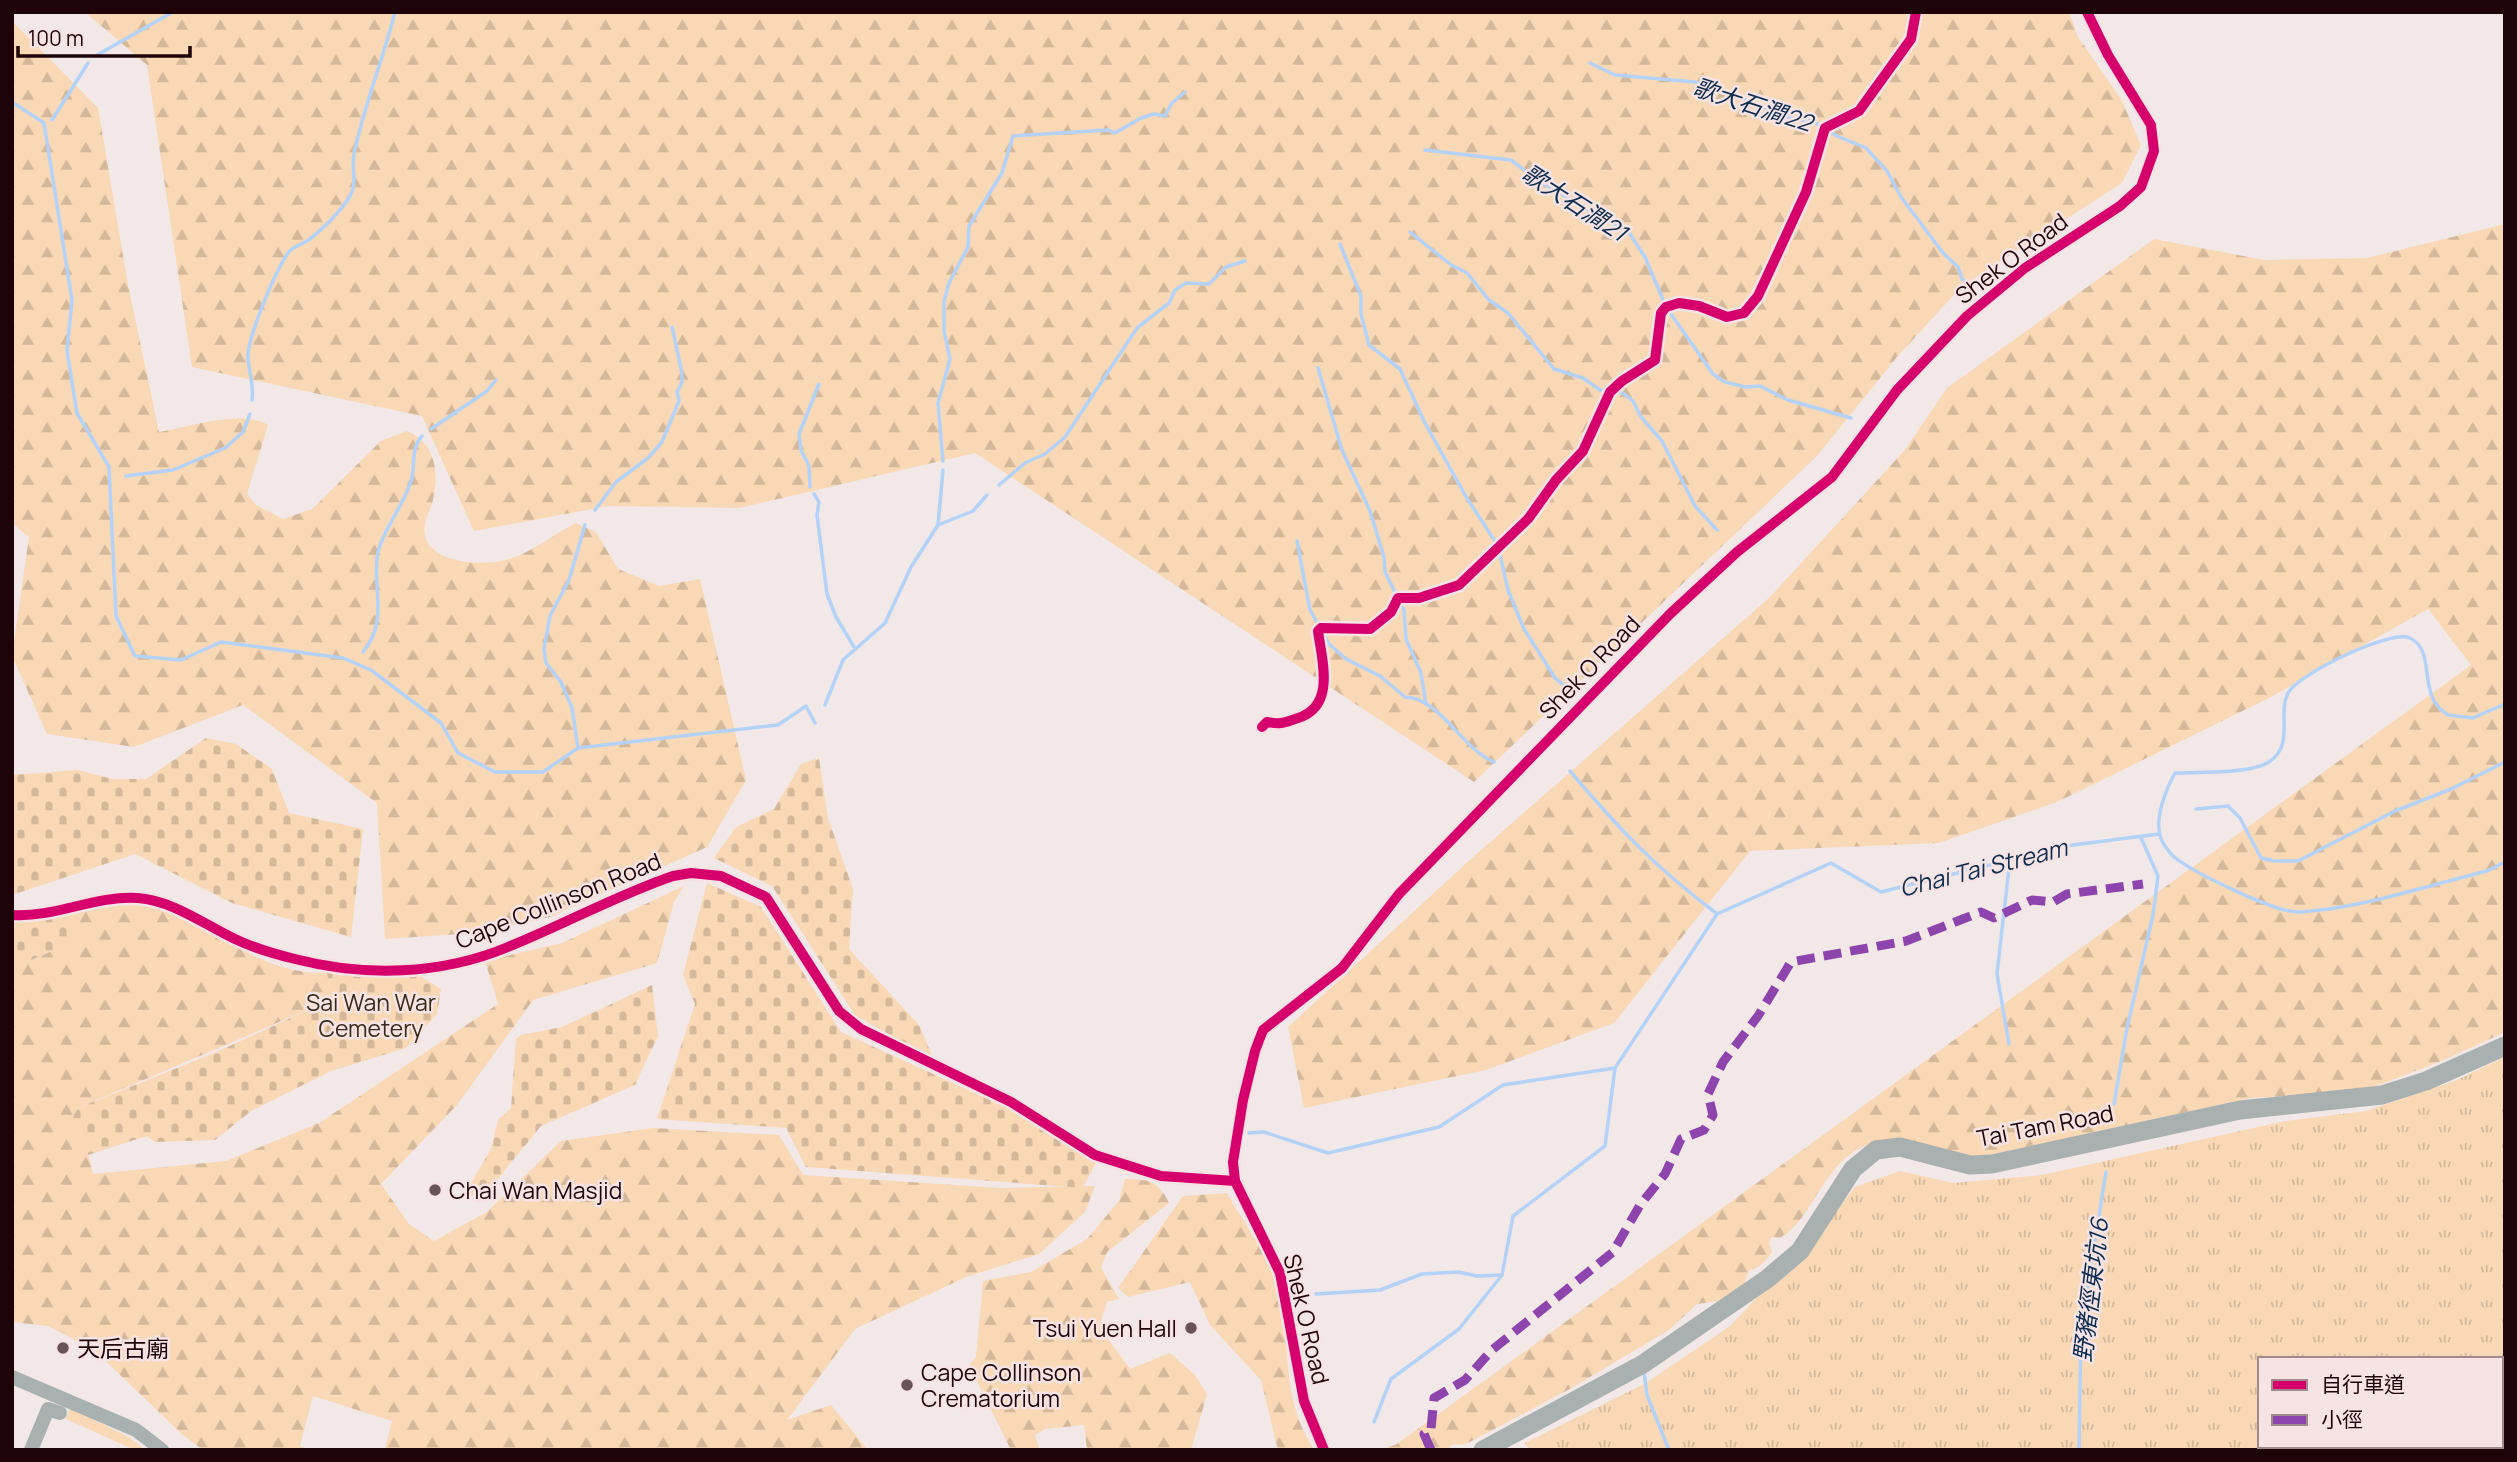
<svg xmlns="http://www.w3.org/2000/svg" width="2517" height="1462" font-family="Manrope,'Noto Sans TC',sans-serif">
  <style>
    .grass { fill: url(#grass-tufts); fill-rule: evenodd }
    .forest { fill: url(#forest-firs) }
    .cemetery { fill: url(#cemetery-stones) }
    .park { fill: #f8d8b5 }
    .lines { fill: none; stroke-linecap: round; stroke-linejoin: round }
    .stream { stroke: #b4d2f7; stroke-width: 3.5 }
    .minor { stroke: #a8b1b0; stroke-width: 14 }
    .major { stroke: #a8b0b0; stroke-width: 19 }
    .quiet { stroke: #8e44ad; stroke-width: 9; stroke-dasharray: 18 9; stroke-linecap: butt }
    .cycleway-casing { stroke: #f6e4e5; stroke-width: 15 }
    .cycleway { stroke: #d6006c; stroke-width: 10 }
    .poi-dot { fill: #685456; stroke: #f6e4e5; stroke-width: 2.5 }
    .labels { text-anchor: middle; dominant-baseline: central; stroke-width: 5; stroke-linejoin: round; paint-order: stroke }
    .street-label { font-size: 23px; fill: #1e0408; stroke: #f6e4e5 }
    .park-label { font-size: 23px; fill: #392b19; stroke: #f6e4e5 }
    .poi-label { font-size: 23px; fill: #1e0408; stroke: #f6e4e5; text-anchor: start }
    .water-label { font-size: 24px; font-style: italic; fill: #0e2e50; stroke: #f6e4e5 }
  </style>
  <defs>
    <pattern id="grass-tufts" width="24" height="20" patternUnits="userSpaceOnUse" patternTransform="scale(1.75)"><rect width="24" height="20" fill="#f8d8b5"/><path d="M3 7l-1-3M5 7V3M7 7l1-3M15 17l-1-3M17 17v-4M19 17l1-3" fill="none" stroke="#d4b89a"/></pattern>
    <pattern id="forest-firs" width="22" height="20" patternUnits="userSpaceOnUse" patternTransform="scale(1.75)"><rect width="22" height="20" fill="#f8d8b5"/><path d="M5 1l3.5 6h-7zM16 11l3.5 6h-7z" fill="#d4b89a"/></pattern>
    <pattern id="cemetery-stones" width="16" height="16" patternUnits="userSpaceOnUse" patternTransform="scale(1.75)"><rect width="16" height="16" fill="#f8d8b5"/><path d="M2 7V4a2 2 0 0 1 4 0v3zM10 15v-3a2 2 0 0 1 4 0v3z" fill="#d4b89a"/></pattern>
  </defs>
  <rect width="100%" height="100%" fill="#f2e8e8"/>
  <!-- grass -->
  <path class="grass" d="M2505 1057V1450H1529L1525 1443 1646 1383 1730 1326 1822 1229 1855 1187 1900 1171 1953 1183 2042 1175 2285 1121 2366 1111 2455 1081ZM2260 1359H2501V1446H2260Z"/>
  <!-- forest -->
  <g class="forest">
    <path d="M85 12H2069L2078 37 2121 99 2141 145 2122 183 1962 286 1897 357 1817 456 1474 782 975 453 739 508 608 506 474 531 422 416 192 367 147 65Z"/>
    <path d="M12 21 98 108 128 285 159 432C189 427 242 409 268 425L247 494 256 505 283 519 312 509 381 441 407 431C434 442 440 471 433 499 431 512 422 520 425 535 430 564 486 567 509 559 532 552 555 534 575 523L596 532 618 569 659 586 700 579 746 780 707 847 550 917 476 933 385 939 377 803 243 705 134 747 47 734 12 656 29 537 12 523Z"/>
    <path d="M2505 224V1032L2444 1060 2376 1086 2336 1093 2251 1098 1981 1157 1873 1143C1822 1158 1815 1219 1780 1238L1772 1237 1769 1242 1772 1252C1766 1261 1759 1269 1749 1270L1744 1284 1718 1301 1697 1304 1669 1330 1568 1390 1466 1444 1451 1445 1448 1450H1381L1397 1444 2471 665 2428 609 2271 697 2057 802 1939 843 1750 851 1614 1023 1486 1070 1304 1108 1288 1027 1472 858 1770 597 1904 451 1947 388 2154 239 2264 260 2367 258Z"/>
    <path d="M684 886 674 902 657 963 533 1000 457 1105 381 1184 409 1224 434 1241 487 1212 561 1141 653 1128 779 1135 803 1175 1000 1188 1095 1186 1085 1212 1039 1254 966 1277 855 1329 787 1420 831 1405 868 1450H385L392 1421 313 1396 300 1446 309 1450H203L183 1435 94 1350 48 1326 12 1322V969L69 943V912C93 908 119 900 143 904 214 915 245 974 327 973L333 999 78 1108 71 1120 88 1155 93 1174 226 1161 319 1123 498 1004 485 961 562 943Z"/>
    <path d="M1125 1179C1148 1179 1159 1181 1169 1203L1107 1252 1101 1268 1119 1299 1107 1302 1099 1327 1130 1369 1170 1353 1195 1375 1207 1394 1191 1450H1087L1084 1425 1045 1429 1035 1435 1039 1448 1011 1450 969 1365 976 1357 983 1281 1031 1272 1087 1239 1119 1201Z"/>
    <path d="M1227 1193C1239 1215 1271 1260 1277 1283 1293 1341 1278 1393 1314 1450H1278L1261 1380 1210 1325 1190 1282 1128 1297 1118 1288 1183 1196Z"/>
  </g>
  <!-- cemetery -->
  <g class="cemetery">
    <path d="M206 738 236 744 272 769 289 813 363 829 351 937 232 903 135 854 12 895V775L78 770 112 779H146Z"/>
    <path d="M819 758 828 818 853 889 849 949 919 1025 934 1060 855 1015 772 886 714 858 736 827 774 809 801 764Z"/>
    <path d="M707 883 761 907 841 1032 1012 1110 1096 1162 1083 1188 806 1167 786 1128 657 1119 695 1004 683 975Z"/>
    <path d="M69 912 77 935 69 943 12 969V921Z"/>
    <path d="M327 973H415L441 989 437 1014 406 1048 331 1071 251 1111 215 1140 155 1142 147 1136 88 1155 71 1120 78 1108 214 1053 332 999Z"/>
    <path d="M652 985 658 1036 635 1085 541 1126 479 1202 467 1190 491 1149 498 1120 511 1108 516 1039 521 1035 562 1027Z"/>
  </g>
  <!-- park -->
  <path class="park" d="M70 1408 130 1438 145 1450H135L66 1419Z"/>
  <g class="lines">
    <!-- stream -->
    <g class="stream">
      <path d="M97 55 173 12"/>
      <path d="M1590 63 1615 75 1695 82 1722 90 1792 119 1812 121 1837 136 1866 148 1887 171 1901 197 1943 253 1958 267 1962 279 1973 287"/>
      <path d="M12 102 44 123 72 300 67 351 77 413 109 467 116 616 135 656 181 660 221 642 343 658 371 670 441 723 458 753 495 772H543L578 748 778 725 806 706 815 723"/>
      <path d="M52 120 88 63"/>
      <path d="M1425 150 1511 160 1537 180 1630 234 1645 257 1666 307 1713 374 1725 382 1745 387 1760 386 1788 400 1851 418"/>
      <path d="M1410 232 1451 265 1467 273 1489 300 1508 313 1554 369 1583 378 1600 390 1623 393 1633 401 1641 417 1662 441 1695 506 1717 530"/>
      <path d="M1340 244 1361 296V314L1369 345 1400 369 1425 423 1465 495 1498 546 1508 590 1524 629 1555 678 1569 689"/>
      <path d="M1318 368 1342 450 1370 511 1384 557 1385 572 1404 610 1406 639 1421 673 1426 704"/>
      <path d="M252 400C254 385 249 372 248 358 247 338 276 270 288 253 292 247 303 244 310 239 324 228 341 211 350 196 358 183 351 168 354 154 364 105 383 60 395 12"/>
      <path d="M431 429 487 391 496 380"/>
      <path d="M943 461 938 403 950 359 944 331V301L949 283 968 247 969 226 1002 173 1013 136 1108 130 1115 133 1141 118 1154 114 1165 116 1172 103 1185 92"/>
      <path d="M126 476 173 470 225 448 243 432 250 414"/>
      <path d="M999 485 1025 463 1045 454 1065 437 1137 328 1169 303 1175 290 1186 283 1209 284 1226 267 1245 261"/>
      <path d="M810 487 809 466 801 450 799 434 819 384"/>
      <path d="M814 494 819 502 817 515 827 594 836 617 854 647"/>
      <path d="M595 510 616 482 648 458 662 442 679 401 677 392 682 382V373L672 327"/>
      <path d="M938 525 973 511 987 495"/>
      <path d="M1297 541 1310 610 1329 644 1346 659 1380 676 1405 697C1439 697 1462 749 1494 762"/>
      <path d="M363 652C390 619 371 587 378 552 383 529 405 504 412 478 415 463 411 448 422 436"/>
      <path d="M2505 704 2473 718 2448 715C2415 695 2438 652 2410 638 2391 629 2298 674 2288 693 2277 715 2295 745 2269 762 2250 774 2199 772 2175 773 2166 789 2155 817 2160 835 2161 842 2169 852 2174 857 2193 872 2277 914 2300 912 2362 908 2426 886 2487 871L2505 862"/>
      <path d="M825 705 843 660 885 623 911 567 938 525 943 470"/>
      <path d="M578 748 572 708 561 682 546 663 544 649 550 616 569 580 585 525"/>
      <path d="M1570 771C1619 829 1656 868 1716 913"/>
      <path d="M2196 809 2228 806 2240 818 2261 858 2274 861H2298L2395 811 2451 789 2505 762"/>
      <path d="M2009 1044 1997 974 2010 859"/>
      <path d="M2114 1104 2127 1028 2153 915 2158 876 2141 838"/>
      <path d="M1249 1133 1264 1132 1328 1153 1439 1127 1503 1085 1615 1068"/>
      <path d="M1316 1294 1380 1290 1422 1274 1458 1272 1477 1276 1502 1275"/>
      <path d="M1644 1372 1647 1395 1669 1450"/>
      <path d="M1374 1422 1391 1379 1459 1329 1502 1275 1513 1216 1605 1146 1615 1068 1717 914 1831 863 1881 892 2065 846 2159 834"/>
      <path d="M2079 1450 2081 1329 2106 1172"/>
    </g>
    <!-- minor -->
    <g class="minor">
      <path d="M12 915C55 918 95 895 138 898 174 901 203 924 235 939 254 948 274 954 295 959 365 977 441 975 508 947 563 925 617 895 673 876L691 873 721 876 766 897 839 1011 861 1029 1011 1102 1095 1155 1161 1176 1235 1181"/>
      <path d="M12 1377 136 1430 162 1450"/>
      <path d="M31 1450 48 1409 60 1413"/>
      <path d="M1324 1450 1304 1401 1280 1273 1235 1181 1233 1162 1243 1100 1255 1051 1263 1030 1342 968 1399 894 1670 614 1737 552 1832 477 1897 390 1967 316 2025 268 2120 206 2141 187 2154 151 2151 125 2108 55 2087 12"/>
    </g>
    <!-- major -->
    <path class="major" d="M1483 1450 1643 1364 1767 1279 1800 1251 1853 1169 1876 1150 1900 1147 1970 1165 1992 1164 2240 1110 2382 1095 2426 1081 2505 1046"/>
    <!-- quiet -->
    <path class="quiet" d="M1431 1450 1424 1434 1431 1429 1434 1398 1465 1380 1492 1350 1613 1252 1640 1205 1665 1174 1681 1139 1704 1130 1713 1115 1708 1094 1723 1062 1758 1016 1791 962 1906 941 1981 912 1994 918 2032 900 2053 902 2067 894 2143 884"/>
    <!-- cycleway casing -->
    <g class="cycleway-casing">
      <g id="cycleway">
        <path d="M1262 727 1267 722C1282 725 1285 722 1298 718 1336 706 1322 661 1318 631L1321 628 1370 629 1391 612 1398 598H1419L1459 585 1528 519 1556 480 1583 451 1610 392 1622 381 1655 360 1661 313 1666 307 1679 303 1699 306 1727 317 1744 313 1758 296 1806 192 1825 128 1859 111 1911 39 1916 12"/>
        <path d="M12 915C55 918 95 895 138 898 174 901 203 924 235 939 254 948 274 954 295 959 365 977 441 975 508 947 563 925 617 895 673 876L691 873 721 876 766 897 839 1011 861 1029 1011 1102 1095 1155 1161 1176 1235 1181"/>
        <path d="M1324 1450 1304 1401 1280 1273 1235 1181 1233 1162 1243 1100 1255 1051 1263 1030 1342 968 1399 894 1670 614 1737 552 1832 477 1897 390 1967 316 2025 268 2120 206 2141 187 2154 151 2151 125 2108 55 2087 12"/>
      </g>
    </g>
    <!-- cycleway -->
    <use href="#cycleway" class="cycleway"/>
  </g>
  <!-- markers -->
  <g class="poi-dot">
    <circle cx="435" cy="1190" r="7"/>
    <circle cx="1191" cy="1328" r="7"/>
    <circle cx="63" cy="1348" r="7"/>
    <circle cx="907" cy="1385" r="7"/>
  </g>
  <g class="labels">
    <!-- street labels -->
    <g class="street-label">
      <text transform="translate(2011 258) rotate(-37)">Shek O Road</text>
      <text transform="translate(1589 667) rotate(-46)">Shek O Road</text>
      <text transform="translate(558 900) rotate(-22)">Cape Collinson Road</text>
      <text transform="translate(2045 1125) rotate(-11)">Tai Tam Road</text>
      <text transform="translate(1307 1319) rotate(77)">Shek O Road</text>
    </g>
    <!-- park labels -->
    <g class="park-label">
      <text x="371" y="1002">Sai Wan War<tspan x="371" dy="26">Cemetery</tspan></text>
    </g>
    <!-- poi labels -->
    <g class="poi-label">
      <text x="449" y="1190">Chai Wan Masjid</text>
      <text x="1177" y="1328" text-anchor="end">Tsui Yuen Hall</text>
      <text x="77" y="1348">天后古廟</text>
      <text x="921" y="1372">Cape Collinson<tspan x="921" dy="26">Crematorium</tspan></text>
    </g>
    <!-- water labels -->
    <g class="water-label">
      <text transform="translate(1753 104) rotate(18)">歌大石澗22</text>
      <text transform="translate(1575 202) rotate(33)">歌大石澗21</text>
      <text transform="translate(1983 867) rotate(-14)">Chai Tai Stream</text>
      <text transform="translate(2090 1290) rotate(-83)">野豬徑東坑16</text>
    </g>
  </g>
  <!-- border -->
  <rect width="2517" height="1462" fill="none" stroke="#1e0408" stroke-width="28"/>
  <!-- legend -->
  <rect x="2258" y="1357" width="245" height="91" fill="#f6e4e5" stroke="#a08a8d" stroke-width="2"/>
  <rect x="2272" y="1380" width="35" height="10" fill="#d6006c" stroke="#a08a8d" stroke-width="2"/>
  <text x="2321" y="1392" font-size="21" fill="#1e0408">自行車道</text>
  <rect x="2272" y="1415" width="35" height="10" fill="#8e44ad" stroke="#a08a8d" stroke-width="2"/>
  <text x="2321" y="1427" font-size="21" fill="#1e0408">小徑</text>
  <!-- scale -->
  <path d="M18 46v10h172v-10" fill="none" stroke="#1e0408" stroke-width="3.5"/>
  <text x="28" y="46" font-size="21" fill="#1e0408" stroke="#f6e4e5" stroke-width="5" paint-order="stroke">100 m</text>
</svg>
